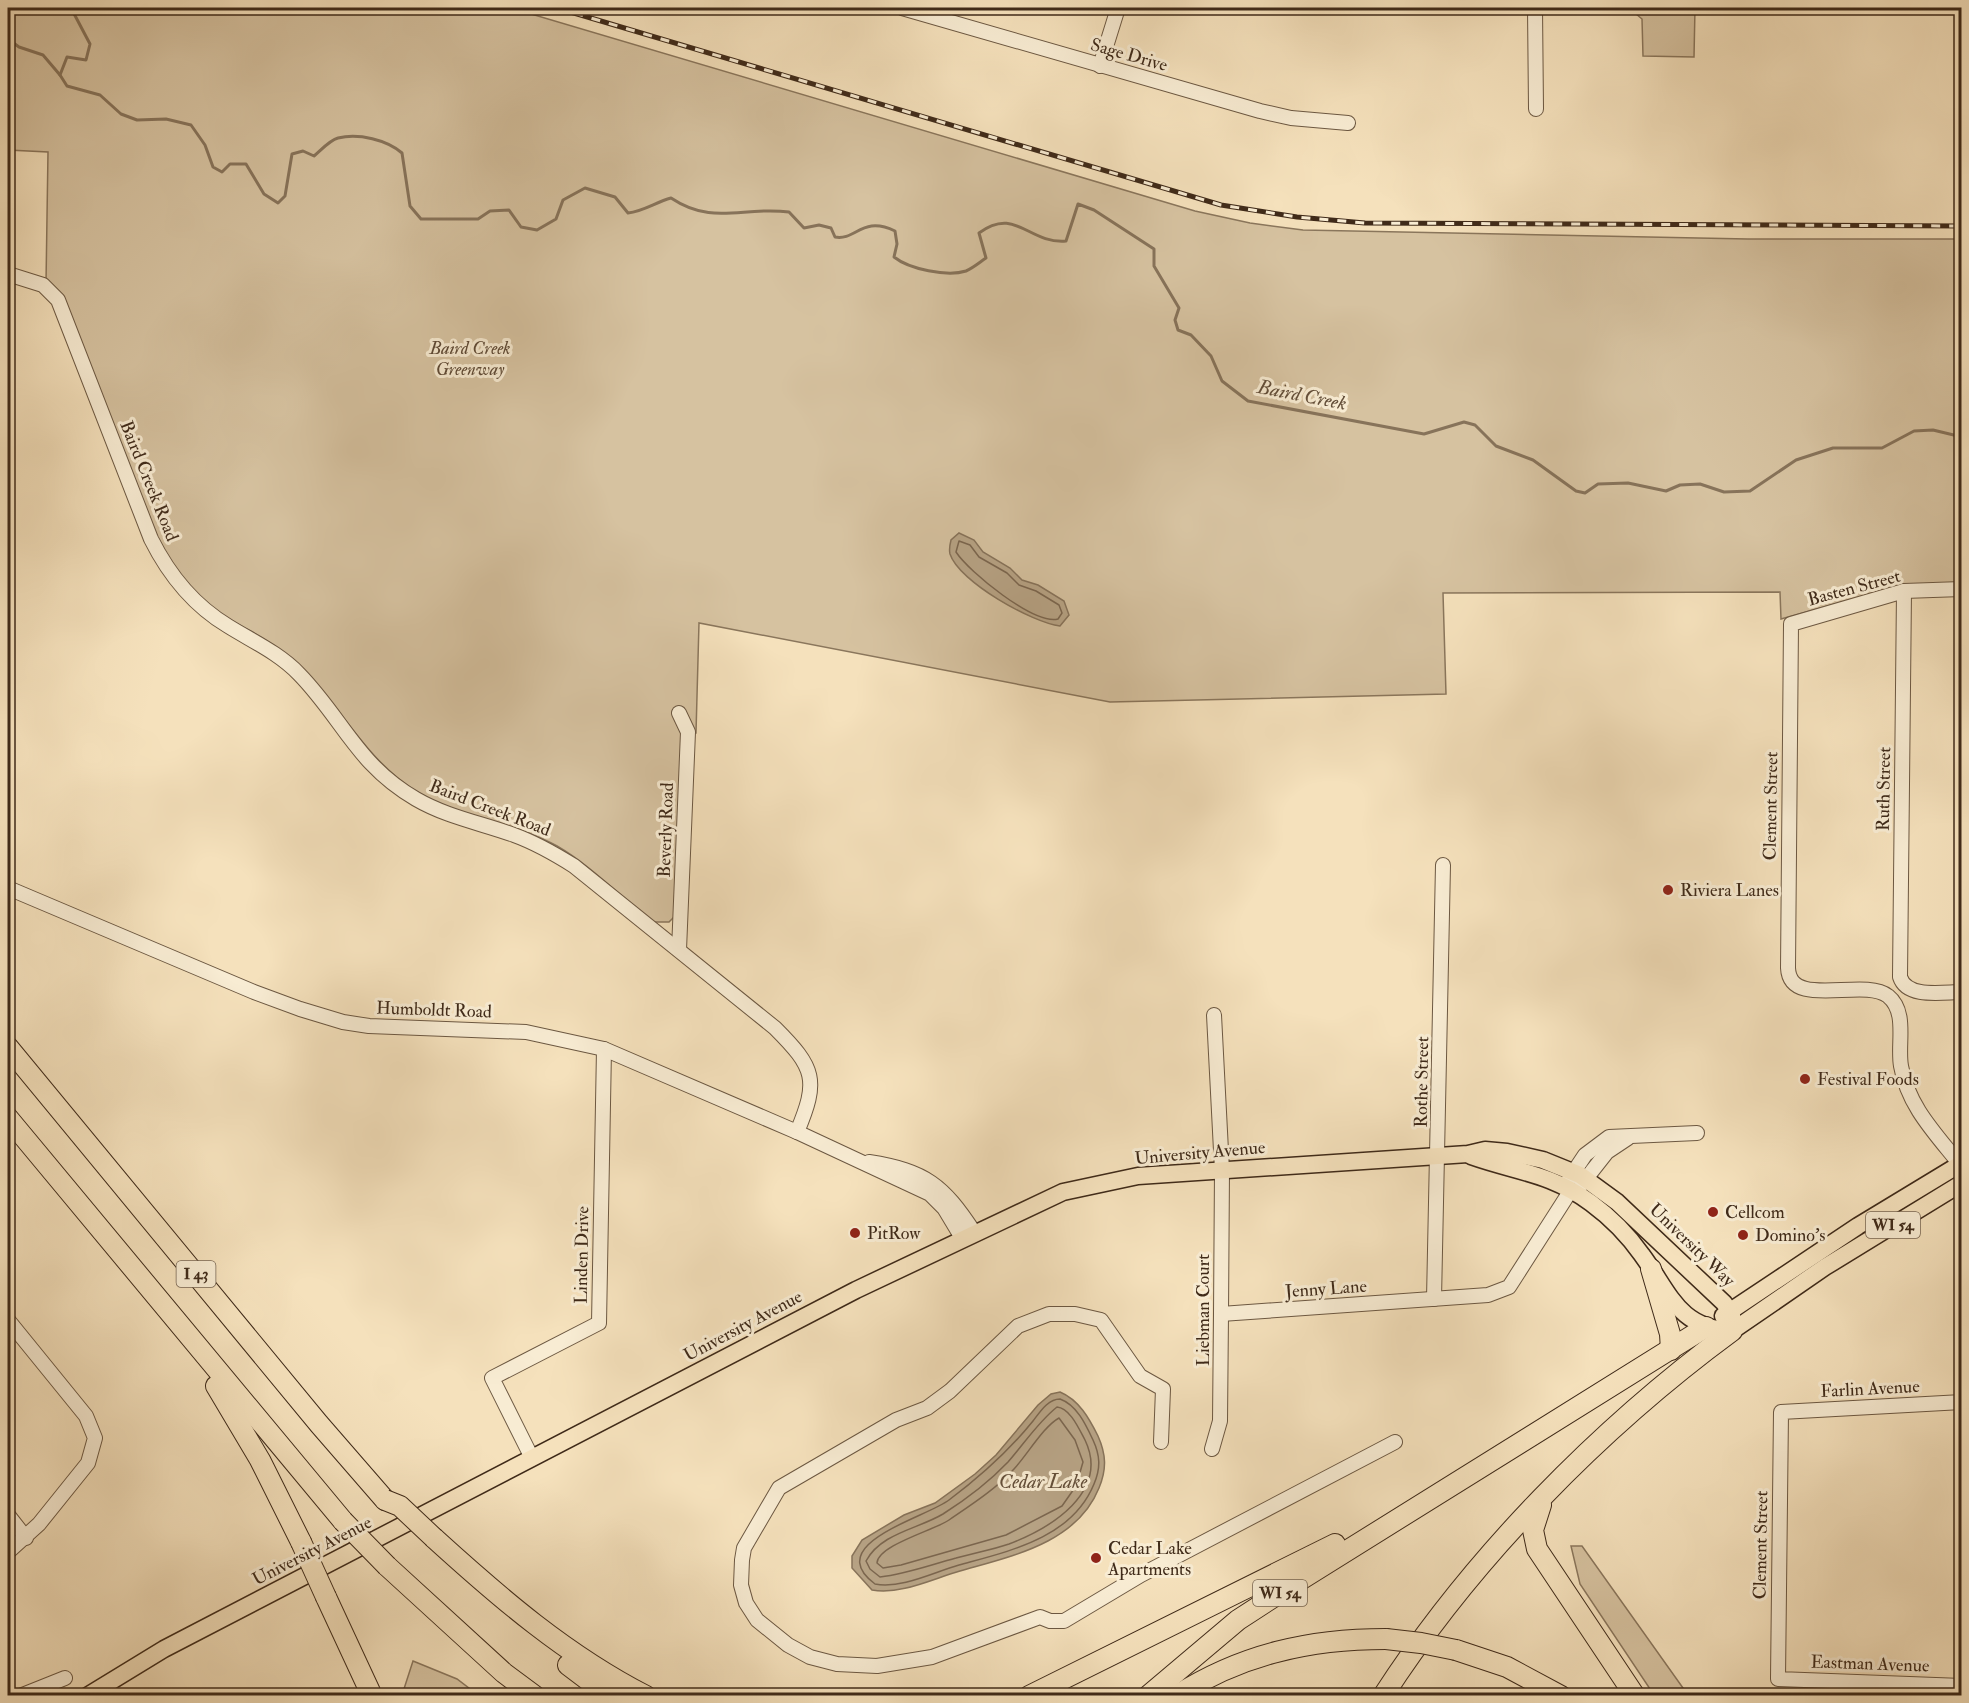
<svg xmlns="http://www.w3.org/2000/svg" width="1969" height="1703" font-family="'IM FELL Double Pica',serif">
  <style>
    .green { fill: #d6c2a0; stroke: #8a765c; stroke-width: 1.5 }
    .water { fill: #b7a385; stroke: #87735a; stroke-width: 1.5 }
    .lines { fill: none; stroke-linecap: round; stroke-linejoin: round }
    .shore { stroke: #7b664f; stroke-width: 1.5 }
    .stream { stroke: #87735a; stroke-width: 3 }
    .minor-casing { stroke: #6c5842; stroke-width: 16 }
    .major-casing { stroke: #3f2a19; stroke-width: 19 }
    .highway-casing { stroke: #3f2a19; stroke-width: 22 }
    .minor { stroke: #f8ecd3; stroke-width: 14 }
    .major { stroke: #f5e1bc; stroke-width: 16 }
    .highway { stroke: #f5e1bc; stroke-width: 20 }
    .rail-casing { stroke: #3f2a19; stroke-width: 5 }
    .rail { stroke: #f8ecd3; stroke-width: 3; stroke-dasharray: 9; stroke-linecap: butt }
    .highway-bridge-casing { stroke: #3f2a19; stroke-width: 22; stroke-linecap: butt }
    .highway-bridge { stroke: #f5e1bc; stroke-width: 20 }
    .poi-dot { fill: #8f2418; stroke: #f8ecd3; stroke-width: 2 }
    .labels { text-anchor: middle; dominant-baseline: central; stroke-width: 6; stroke-linejoin: round; paint-order: stroke }
    .shield { fill: #f8ecd3; stroke: #766451; stroke-width: 1.5 }
    .shield-label { font-size: 16px; font-weight: bold; fill: #3f2a19 }
    .street-label { font-size: 18px; fill: #3f2a19; stroke: #f8ecd3 }
    .park-label { font-size: 18px; font-style: italic; fill: #5d4834; stroke: #f8ecd3 }
    .poi-label { font-size: 18px; fill: #3f2a19; stroke: #f8ecd3; text-anchor: start }
    .water-label { font-size: 20px; font-style: italic; fill: #634e39; stroke: #f8ecd3 }
  </style>
  <rect width="100%" height="100%" fill="#f5e1bc"/>
  <filter id="stains"><feTurbulence type="fractalNoise" baseFrequency=".00333" numOctaves="4"/><feColorMatrix values="0 0 0 0 .2 0 0 0 0 .09 0 0 0 0 .02 0 0 0 .5 -.17"/></filter>
  <radialGradient id="worn" r=".72"><stop offset=".6" stop-color="#630" stop-opacity="0"/><stop offset="1" stop-color="#630" stop-opacity=".3"/></radialGradient>
  <!-- green -->
  <g class="green">
    <path d="M8 8H511L1195 211 1250 223 1303 230 1748 239H1961V583L1902 585 1781 619 1780 592 1443 593 1446 694 1110 702 699 623 696 733 682 732 674 917 669 922H654C621 898 593 867 557 846 512 821 458 818 414 790 360 755 336 695 287 655 265 637 240 627 217 611 190 593 172 567 157 539L46 283 48 152 8 150Z"/>
    <path d="M1629 8H1695L1694 57 1643 56 1642 19Z"/>
    <path d="M1571 1546H1582L1688 1695H1654L1580 1584Z"/>
    <path d="M413 1661 457 1679 478 1695H402Z"/>
  </g>
  <!-- water -->
  <g class="water">
    <path d="M959 533 974 540 983 552 1010 568 1022 580 1038 585 1064 601 1069 615 1060 626C1033 623 959 582 950 554 949 550 950 544 951 540Z"/>
    <path d="M1060 1392C1079 1400 1089 1418 1098 1436 1106 1454 1107 1469 1099 1488 1077 1543 1012 1556 960 1571 932 1579 901 1595 872 1590L852 1568V1556L862 1540 904 1515 935 1503 975 1474 996 1455 1038 1405 1051 1394Z"/>
  </g>
  <g class="lines">
    <!-- shore -->
    <g class="shore">
      <path d="M959 541 970 545 979 557 1007 573 1019 585 1036 591 1059 605 1062 613 1058 619C1034 625 969 572 956 552Z"/>
      <path d="M1060 1399C1077 1405 1086 1425 1093 1440 1100 1455 1101 1468 1094 1484 1072 1538 1010 1551 959 1565 934 1572 902 1589 875 1584 821 1544 925 1518 949 1500 981 1476 1008 1452 1033 1421 1040 1412 1048 1399 1060 1399Z"/>
      <path d="M1057 1407C1070 1408 1079 1429 1085 1440 1110 1492 1051 1528 1009 1544 992 1550 973 1553 956 1558 930 1565 906 1574 880 1577L870 1569 866 1561C881 1533 918 1529 943 1514 965 1500 990 1481 1008 1462 1024 1444 1038 1422 1057 1407Z"/>
      <path d="M1059 1418 1075 1440 1083 1462 1076 1486 1062 1506 1006 1535 901 1565 883 1568 877 1563C878 1545 935 1530 949 1520 971 1505 996 1489 1014 1469 1027 1455 1044 1426 1059 1418Z"/>
    </g>
    <!-- stream -->
    <g class="stream">
      <path d="M71 8 90 44 86 60 67 57 60 75 67 86 100 95 121 114 137 120 166 119 191 125 205 145 213 167 222 172 230 164H246L264 194 278 203 285 196 292 154 303 151 314 156C321 150 330 140 338 138 359 133 387 140 402 153L410 206 421 219H478L490 211 509 210 521 227 537 230 556 219 563 200 585 188 615 197 628 213C644 211 656 202 671 198 713 226 742 206 789 212L804 228 819 225 831 228 835 237C856 241 862 215 895 231L897 244 894 257C909 269 947 277 966 271 973 268 980 262 986 258L979 233C1016 206 1028 244 1066 241L1078 204 1094 210 1154 249V266L1179 308 1175 320 1178 330 1191 335 1211 356 1222 381 1248 401 1424 434 1464 422 1475 425 1496 446 1533 460 1576 491 1585 493 1598 484 1628 483 1666 491 1680 485 1700 484 1724 492 1750 491 1796 460 1833 448H1882L1914 431 1933 430 1962 437"/>
      <path d="M8 39 19 47 43 55 60 75"/>
    </g>
    <!-- minor casing -->
    <g class="minor-casing">
      <g id="minor">
        <path d="M902 8 1260 111 1291 118 1348 123"/>
        <path d="M1535 8 1536 109"/>
        <path d="M1100 66 1118 8"/>
        <path d="M8 274 43 285 58 300 151 539C169 575 193 605 228 626 252 641 279 653 299 674 343 719 357 765 416 799 447 817 481 823 514 835 536 843 555 854 574 866L775 1028C815 1068 819 1080 797 1132"/>
        <path d="M1962 589 1904 591 1791 624 1788 968C1790 1010 1863 977 1888 996 1908 1012 1897 1044 1901 1066 1908 1107 1937 1135 1962 1167"/>
        <path d="M1904 591 1900 977C1907 999 1943 992 1962 992"/>
        <path d="M679 713 688 732 679 950"/>
        <path d="M8 888 254 992 300 1009 343 1022 369 1026 526 1032 604 1049 797 1132 930 1194 944 1208 962 1238"/>
        <path d="M869 1162C926 1171 943 1185 974 1232"/>
        <path d="M1569 1179 1585 1155 1609 1137 1697 1133"/>
        <path d="M1581 1185 1607 1152 1628 1138"/>
        <path d="M1434 1299 1443 865"/>
        <path d="M1221 1314 1488 1295 1509 1287 1571 1190"/>
        <path d="M8 1320 86 1416 95 1438 88 1463 39 1524 8 1552"/>
        <path d="M1962 1402 1781 1412 1778 1679 1962 1686"/>
        <path d="M1161 1442 1163 1389 1140 1376 1101 1320 1075 1314H1049L1018 1326 950 1391 927 1408 896 1420 779 1488 744 1548 742 1560 741 1585 746 1603 757 1620 788 1645 810 1657 837 1664 877 1666 932 1657 1040 1617 1050 1621H1064L1141 1575 1395 1442"/>
        <path d="M1212 1449 1220 1421 1221 1314 1222 1170 1214 1015"/>
        <path d="M532 1458 492 1378 599 1323 604 1049"/>
        <path d="M8 1515 26 1538"/>
        <path d="M20 1696 65 1678"/>
      </g>
    </g>
    <!-- major casing -->
    <g class="major-casing">
      <g id="major">
        <path d="M1471 1156C1516 1172 1550 1173 1591 1203 1610 1217 1628 1235 1642 1255 1670 1293 1678 1328 1732 1331"/>
        <path d="M1723 1316 1858 1226 1962 1163"/>
        <path d="M1732 1331 1825 1267 1962 1183"/>
        <path d="M87 1696 164 1649 856 1290 1063 1192 1138 1176 1468 1154 1485 1150 1507 1152 1543 1160 1580 1175 1617 1202 1724 1303 1732 1315V1331"/>
      </g>
    </g>
    <!-- highway casing -->
    <g class="highway-casing">
      <g id="highway">
        <path d="M8 1047 319 1424 385 1500"/>
        <path d="M8 1118 343 1521"/>
        <path d="M1651 1269 1670 1334 1671 1350"/>
        <path d="M216 1386 260 1460 301 1542"/>
        <path d="M1541 1505 1533 1530 1537 1549 1635 1696"/>
        <path d="M434 1538C500 1598 566 1655 646 1696"/>
        <path d="M387 1566 504 1673 535 1696"/>
        <path d="M326 1597 372 1696"/>
        <path d="M1456 1650 1507 1667 1561 1696"/>
        <path d="M568 1665 609 1696"/>
        <path d="M1029 1696 1335 1544"/>
        <path d="M1148 1696 1238 1620 1292 1585 1706 1327"/>
        <path d="M1176 1696C1242 1654 1310 1639 1386 1639"/>
        <path d="M1383 1696C1472 1558 1600 1428 1732 1331"/>
      </g>
    </g>
    <!-- minor -->
    <use href="#minor" class="minor"/>
    <!-- major -->
    <use href="#major" class="major"/>
    <!-- highway -->
    <use href="#highway" class="highway"/>
    <!-- rail casing -->
    <g class="rail-casing">
      <path id="rail" d="M557 8 1221 205 1297 217 1365 223 1962 226"/>
    </g>
    <!-- rail -->
    <use href="#rail" class="rail"/>
    <!-- highway-bridge casing -->
    <g class="highway-bridge-casing">
      <g id="highway-bridge">
        <path d="M385 1500 400 1506 434 1538"/>
        <path d="M343 1521 387 1566"/>
        <path d="M301 1542 326 1597"/>
        <path d="M1386 1639 1421 1643 1456 1650"/>
      </g>
    </g>
    <!-- highway-bridge -->
    <use href="#highway-bridge" class="highway-bridge"/>
  </g>
  <!-- markers -->
  <g class="poi-dot">
    <circle cx="1668" cy="890" r="6"/>
    <circle cx="1805" cy="1079" r="6"/>
    <circle cx="1713" cy="1212" r="6"/>
    <circle cx="855" cy="1233" r="6"/>
    <circle cx="1743" cy="1235" r="6"/>
    <circle cx="1096" cy="1558" r="6"/>
  </g>
  <g class="labels">
    <!-- shield labels -->
    <g class="shield">
      <rect x="1866" y="1212" width="54" height="26" rx="4.5"/>
      <rect x="176.5" y="1261" width="39" height="26" rx="4.5"/>
      <rect x="1253" y="1580" width="54" height="26" rx="4.5"/>
    </g>
    <g class="shield-label">
      <text x="1893" y="1225">WI 54</text>
      <text x="196" y="1274">I 43</text>
      <text x="1280" y="1593">WI 54</text>
    </g>
    <!-- street labels -->
    <g class="street-label">
      <text transform="translate(1129 55) rotate(16)">Sage Drive</text>
      <text transform="translate(149 481) rotate(68)">Baird Creek Road</text>
      <text transform="translate(1854 588) rotate(-15)">Basten Street</text>
      <text transform="translate(1884 789) rotate(-89)">Ruth Street</text>
      <text transform="translate(1771 806) rotate(-89)">Clement Street</text>
      <text transform="translate(490 808) rotate(21)">Baird Creek Road</text>
      <text transform="translate(666 830) rotate(-88)">Beverly Road</text>
      <text transform="translate(434 1010) rotate(2)">Humboldt Road</text>
      <text transform="translate(1422 1082) rotate(-89)">Rothe Street</text>
      <text transform="translate(1200 1153) rotate(-5)">University Avenue</text>
      <text transform="translate(1692 1245) rotate(44)">University Way</text>
      <text transform="translate(582 1255) rotate(-89)">Linden Drive</text>
      <text transform="translate(1326 1289) rotate(-4)">Jenny Lane</text>
      <text transform="translate(1203 1310) rotate(-90)">Liebman Court</text>
      <text transform="translate(743 1326) rotate(-28)">University Avenue</text>
      <text transform="translate(1870 1389) rotate(-3)">Farlin Avenue</text>
      <text transform="translate(1761 1545) rotate(-89)">Clement Street</text>
      <text transform="translate(312 1551) rotate(-27)">University Avenue</text>
      <text transform="translate(1870 1664) rotate(2)">Eastman Avenue</text>
    </g>
    <!-- park labels -->
    <g class="park-label">
      <text x="470" y="348">Baird Creek<tspan x="470" dy="21">Greenway</tspan></text>
    </g>
    <!-- poi labels -->
    <g class="poi-label">
      <text x="1680" y="890">Riviera Lanes</text>
      <text x="1817" y="1079">Festival Foods</text>
      <text x="1725" y="1212">Cellcom</text>
      <text x="867" y="1233">PitRow</text>
      <text x="1755" y="1235">Domino's</text>
      <text x="1108" y="1548">Cedar Lake<tspan x="1108" dy="21">Apartments</tspan></text>
    </g>
    <!-- water labels -->
    <g class="water-label">
      <text transform="translate(1302 395) rotate(11)">Baird Creek</text>
      <text x="1043" y="1481">Cedar Lake</text>
    </g>
  </g>
  <!-- margin -->
  <rect width="1969" height="1703" fill="none" stroke="#f5e1bc" stroke-width="30"/>
  <rect x="9" y="9" width="1951" height="1685" fill="none" stroke="#3f2a19" stroke-width="3"/>
  <rect x="15" y="15" width="1939" height="1673" fill="none" stroke="#3f2a19" stroke-width="1.5"/>
  <rect width="100%" height="100%" filter="url(#stains)"/>
  <rect width="100%" height="100%" fill="url(#worn)"/>
</svg>
